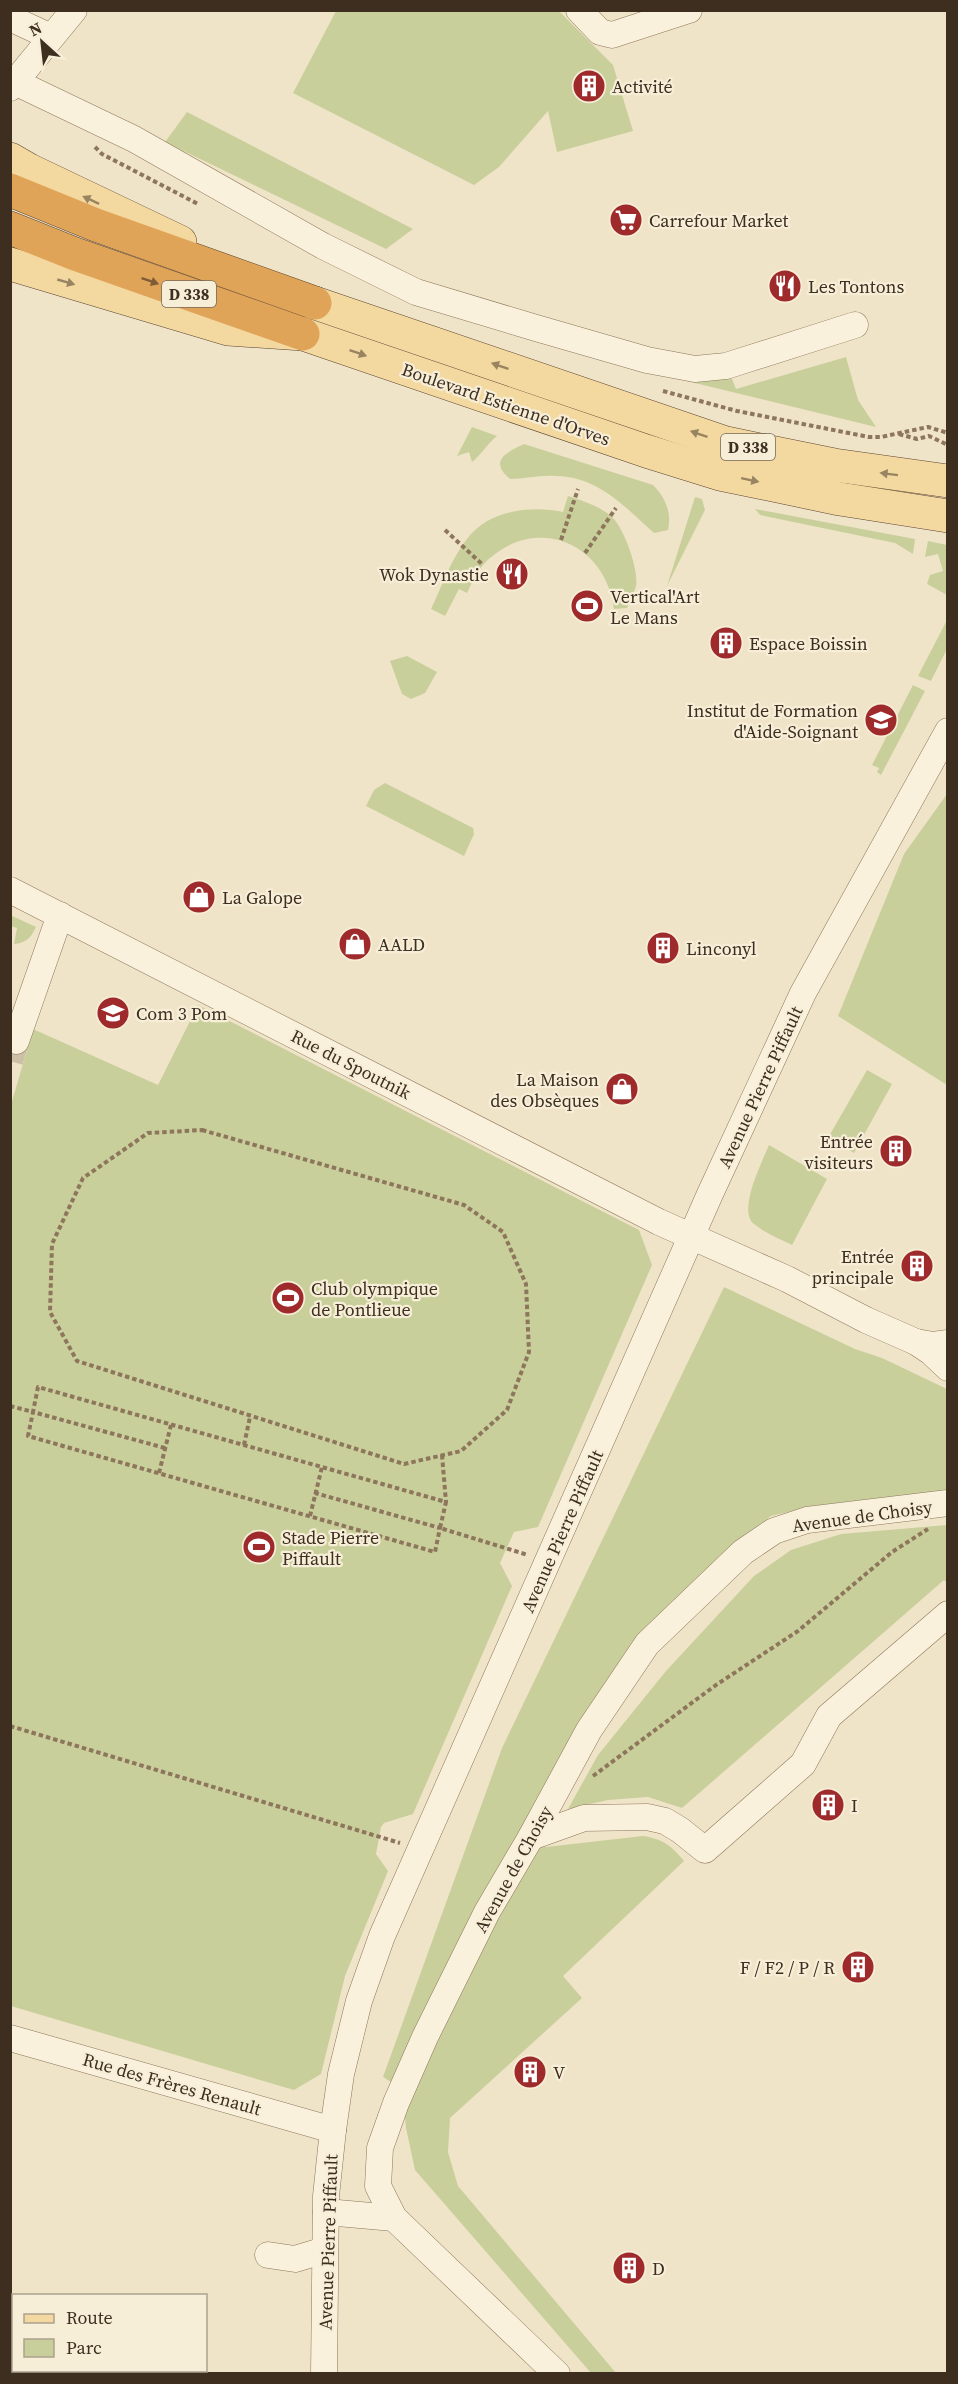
<svg xmlns="http://www.w3.org/2000/svg" width="958" height="2384" font-family="'Source Serif 4',serif">
  <style>
    .green { fill: #c9cf9b }
    .lines { fill: none; stroke-linecap: round; stroke-linejoin: round }
    .minor-tunnel { stroke: #ccc0a6; stroke-width: 26; stroke-dasharray: 26 13; stroke-linecap: butt }
    .minor-casing { stroke: #8d765c; stroke-width: 27 }
    .major-casing { stroke: #5b4430; stroke-width: 34 }
    .highway-casing { stroke: #5b4430; stroke-width: 34 }
    .path { stroke: #8d765c; stroke-width: 4; stroke-dasharray: 4.5 3; stroke-linecap: butt }
    .minor { stroke: #faf1dc; stroke-width: 26 }
    .major { stroke: #f3d9a0; stroke-width: 33 }
    .highway { stroke: #e0a458; stroke-width: 33 }
    .oneway { fill: #988460 }
    .oneway2 { fill: #7e5d36 }
    .labels { text-anchor: middle; dominant-baseline: central; stroke-width: 4.5; stroke-linejoin: round; paint-order: stroke }
    .shield { fill: #f7eed8; stroke: #756857; stroke-width: 1.5 }
    .shield-label { font-size: 16px; font-weight: bold; fill: #3d2e20 }
    .poi-label { font-size: 18px; fill: #3d2e20; stroke: #f7eed8; text-anchor: start }
    .street-label { font-size: 18px; fill: #3d2e20; stroke: #f7eed8 }
  </style>
  <rect width="100%" height="100%" fill="#f0e4c8"/>
  <!-- green -->
  <g class="green">
    <path d="M336 11H559L613 65 633 131 557 152 548 111 499 167 474 185 293 93Z"/>
    <path d="M187 112 413 229 386 249 165 142Z"/>
    <path d="M846 357 858 400 876 427 662 375 730 374 736 389Z"/>
    <path d="M472 427 497 436C487 444 482 454 472 462L469 452 457 456Z"/>
    <path d="M524 444 653 485C665 497 672 512 668 530L654 533C625 507 599 477 556 476 540 475 525 479 510 479 488 461 507 452 524 444Z"/>
    <path d="M568 496C583 501 603 507 614 519 625 532 639 570 636 586 634 593 630 601 627 608L614 609C606 545 540 515 490 558 479 567 473 580 467 593L459 589 445 616 431 609C442 586 451 559 467 539 488 510 531 505 563 512Z"/>
    <path d="M695 497 702 499 705 510 667 586Z"/>
    <path d="M755 509 915 539 913 554 895 543 760 515Z"/>
    <path d="M928 541 947 545V595L927 584 930 575 943 571 938 554 925 557Z"/>
    <path d="M947 620V649L931 681 918 676Z"/>
    <path d="M407 656 437 672 425 693 411 699 402 694 390 661Z"/>
    <path d="M913 685 925 691 881 775 877 772 879 768 872 765Z"/>
    <path d="M385 783 473 828 474 834 464 856 366 806 374 790Z"/>
    <path d="M947 794V1085L838 1016 904 854Z"/>
    <path d="M10 915 36 927C31 938 26 943 14 944L17 928 11 926Z"/>
    <path d="M198 1005 639 1230 652 1265 538 1527 514 1532 500 1563 512 1586 413 1814 384 1823 381 1827 376 1854 388 1871 345 1976 321 2074 294 2090 11 2006V1105L33 1029 158 1085Z"/>
    <path d="M867 1070 892 1084 854 1153 828 1138Z"/>
    <path d="M769 1145 827 1179 792 1245C780 1239 765 1233 754 1224 737 1211 762 1162 769 1145Z"/>
    <path d="M724 1287 855 1349 882 1358 947 1389V1492L814 1506 771 1516 735 1543 642 1640 526 1840 546 1847 643 1836C663 1839 672 1846 684 1861L563 1976 582 1998 450 2118 448 2152 458 2186 616 2373H591L415 2170 406 2128 402 2089 383 2077 502 1748Z"/>
    <path d="M947 1525V1583L944 1580 682 1808 648 1797 608 1800 568 1809 598 1755 666 1671 754 1576 791 1550 841 1534Z"/>
  </g>
  <g class="lines">
    <!-- minor-tunnel -->
    <path class="minor-tunnel" d="M10 1061 16 1041"/>
    <!-- minor casing -->
    <g class="minor-casing">
      <g id="minor">
        <path d="M579 10 600 32 612 35 689 10"/>
        <path d="M10 18 51 37"/>
        <path d="M15 82 134 139 323 246 416 292 536 328 647 360 695 369 726 366 855 325"/>
        <path d="M10 88 74 10"/>
        <path d="M10 890 659 1222 787 1279 866 1320 916 1342 933 1345 948 1343"/>
        <path d="M16 1041 60 915"/>
        <path d="M916 1342 931 1352 948 1368"/>
        <path d="M531 1837 584 1818 647 1817 665 1821 680 1830 705 1850 803 1764 829 1716 948 1614"/>
        <path d="M10 2038 333 2130"/>
        <path d="M326 2212 394 2218"/>
        <path d="M268 2255 295 2259 325 2250"/>
        <path d="M324 2374 326 2196 333 2130 341 2074 359 2001 382 1936 710 1194 803 993 948 731"/>
        <path d="M557 2374 394 2218 378 2186 380 2148 396 2103 425 2037 487 1912 531 1837 589 1730 647 1644 743 1552 774 1531 807 1520 948 1503"/>
      </g>
    </g>
    <!-- major casing -->
    <g class="major-casing">
      <g id="major">
        <path d="M10 159 29 170 180 242"/>
        <path d="M10 264 228 329 303 334 646 451 720 474 840 499 948 516"/>
        <path d="M315 303 726 443 834 465 948 481"/>
      </g>
    </g>
    <!-- highway casing -->
    <g class="highway-casing">
      <g id="highway">
        <path d="M10 190 96 225 315 303"/>
        <path d="M10 228 75 254 303 334"/>
      </g>
    </g>
    <!-- path -->
    <g class="path">
      <path d="M95 147 102 154 198 204"/>
      <path d="M663 391 737 411 869 437H881L928 427 948 433"/>
      <path d="M899 434 917 439 929 436 948 445"/>
      <path d="M445 530 483 565"/>
      <path d="M561 540 578 489"/>
      <path d="M585 553 616 508"/>
      <path d="M202 1130 464 1205 503 1232 526 1284 529 1352 507 1410 461 1451 404 1464 77 1361 50 1312 52 1244 83 1178 148 1133Z"/>
      <path d="M10 1406 33 1412 38 1387 446 1502 440 1528 528 1555"/>
      <path d="M244 1445 250 1417"/>
      <path d="M165 1448 33 1412 28 1436 435 1552 440 1528 315 1493"/>
      <path d="M442 1455 446 1502"/>
      <path d="M159 1473 171 1425"/>
      <path d="M310 1516 322 1467"/>
      <path d="M10 1726 400 1843"/>
      <path d="M593 1776 716 1685 798 1631 892 1552 928 1529"/>
    </g>
    <!-- minor -->
    <use href="#minor" class="minor"/>
    <!-- major -->
    <use href="#major" class="major"/>
    <!-- highway -->
    <use href="#highway" class="highway"/>
  </g>
  <!-- one-way arrows -->
  <defs><path id="oneway-solid" d="M-6-.8H1V-3.2L6.5 0L1 3.2V.8H-6Z" transform="scale(1.5)"/></defs>
  <g class="oneway">
    <use href="#oneway-solid" transform="translate(91 200) rotate(-155)"/>
    <use href="#oneway-solid" transform="translate(66 282) rotate(16)"/>
    <use href="#oneway-solid" transform="translate(358 353) rotate(19)"/>
    <use href="#oneway-solid" transform="translate(500 366) rotate(-161)"/>
    <use href="#oneway-solid" transform="translate(699 434) rotate(-161)"/>
    <use href="#oneway-solid" transform="translate(889 474) rotate(-173)"/>
    <use href="#oneway-solid" transform="translate(750 480) rotate(12)"/>
  </g>
  <use class="oneway2" href="#oneway-solid" transform="translate(150 281) rotate(19)"/>
  <!-- icons -->
  <defs>
    <g id="building-disc" transform="scale(1.725)"><circle r="9.5" fill="#9e2a2b" stroke="#f7eed8"/><path d="M-4-6H4V6H1V3H-1V6H-4ZM-2.5-4.3h1.7v1.8h-1.7ZM.8-4.3h1.7v1.8H.8ZM-2.5-1h1.7V.8h-1.7ZM.8-1h1.7V.8H.8Z" fill="#fff"/></g>
    <g id="supermarket-disc" transform="scale(1.725)"><circle r="9.5" fill="#9e2a2b" stroke="#f7eed8"/><path d="M-6-5.5h2.5l.6 2H6L4.5 2H-2.5L-4.4-4H-6ZM-1.5 3.2a1.3 1.3 0 1 0 .1 0ZM3 3.2a1.3 1.3 0 1 0 .1 0Z" fill="#fff"/></g>
    <g id="restaurant-disc" transform="scale(1.725)"><circle r="9.5" fill="#9e2a2b" stroke="#f7eed8"/><path d="M-5-6h1v4h1v-4h1v4h1v-4h1v5L-1.5 .5V6h-2V.5L-5-1ZM5-6V6H3V1.5H1.5Q1.5-4 5-6Z" fill="#fff"/></g>
    <g id="stadium-disc" transform="scale(1.725)"><circle r="9.5" fill="#9e2a2b" stroke="#f7eed8"/><path d="M0-5a6.5 5 0 1 0 0 10a6.5 5 0 1 0 0-10ZM-3.5-1.8h7v3.6h-7Z" fill="#fff"/></g>
    <g id="university-disc" transform="scale(1.725)"><circle r="9.5" fill="#9e2a2b" stroke="#f7eed8"/><path d="M0-5L7-2L0 1L-7-2ZM-4 1L0 2.5L4 1V4Q0 6-4 4Z" fill="#fff"/></g>
    <g id="shop-disc" transform="scale(1.725)"><circle r="9.5" fill="#9e2a2b" stroke="#f7eed8"/><path d="M-5-2.5h2.3a2.7 3.5 0 0 1 5.4 0H5L5.5 6h-11ZM-1.5-2.5h3a1.5 2.3 0 0 0-3 0Z" fill="#fff"/></g>
    <g id="school-disc" transform="scale(1.725)"><circle r="9.5" fill="#9e2a2b" stroke="#f7eed8"/><path d="M0-5L7-2L0 1L-7-2ZM-4 1L0 2.5L4 1V4Q0 6-4 4Z" fill="#fff"/></g>
  </defs>
  <g fill-rule="evenodd">
    <use href="#building-disc" x="589" y="86"/>
    <use href="#supermarket-disc" x="626" y="220"/>
    <use href="#restaurant-disc" x="785" y="286"/>
    <use href="#restaurant-disc" x="512" y="574"/>
    <use href="#stadium-disc" x="587" y="606"/>
    <use href="#building-disc" x="726" y="643"/>
    <use href="#university-disc" x="881" y="720"/>
    <use href="#shop-disc" x="199" y="897"/>
    <use href="#shop-disc" x="355" y="944"/>
    <use href="#building-disc" x="663" y="948"/>
    <use href="#school-disc" x="113" y="1013"/>
    <use href="#shop-disc" x="622" y="1089"/>
    <use href="#building-disc" x="896" y="1151"/>
    <use href="#building-disc" x="917" y="1266"/>
    <use href="#stadium-disc" x="288" y="1298"/>
    <use href="#stadium-disc" x="259" y="1547"/>
    <use href="#building-disc" x="828" y="1805"/>
    <use href="#building-disc" x="858" y="1967"/>
    <use href="#building-disc" x="530" y="2072"/>
    <use href="#building-disc" x="629" y="2268"/>
  </g>
  <g class="labels">
    <!-- shield labels -->
    <g class="shield">
      <rect x="162" y="281" width="54" height="26" rx="4.5"/>
      <rect x="721" y="434" width="54" height="26" rx="4.5"/>
    </g>
    <g class="shield-label">
      <text x="189" y="294">D 338</text>
      <text x="748" y="447">D 338</text>
    </g>
    <!-- poi labels -->
    <g class="poi-label">
      <text x="612" y="86">Activité</text>
      <text x="649" y="220">Carrefour Market</text>
      <text x="808" y="286">Les Tontons</text>
      <text x="489" y="574" text-anchor="end">Wok Dynastie</text>
      <text x="610" y="596">Vertical'Art<tspan x="610" dy="21">Le Mans</tspan></text>
      <text x="749" y="643">Espace Boissin</text>
      <text x="858" y="710" text-anchor="end">Institut de Formation<tspan x="858" dy="21">d'Aide-Soignant</tspan></text>
      <text x="222" y="897">La Galope</text>
      <text x="378" y="944">AALD</text>
      <text x="686" y="948">Linconyl</text>
      <text x="136" y="1013">Com 3 Pom</text>
      <text x="599" y="1079" text-anchor="end">La Maison<tspan x="599" dy="21">des Obsèques</tspan></text>
      <text x="873" y="1141" text-anchor="end">Entrée<tspan x="873" dy="21">visiteurs</tspan></text>
      <text x="894" y="1256" text-anchor="end">Entrée<tspan x="894" dy="21">principale</tspan></text>
      <text x="311" y="1288">Club olympique<tspan x="311" dy="21">de Pontlieue</tspan></text>
      <text x="282" y="1537">Stade Pierre<tspan x="282" dy="21">Piffault</tspan></text>
      <text x="851" y="1805">I</text>
      <text x="835" y="1967" text-anchor="end">F / F2 / P / R</text>
      <text x="553" y="2072">V</text>
      <text x="652" y="2268">D</text>
    </g>
    <!-- street labels -->
    <g class="street-label">
      <text transform="translate(506 404) rotate(19)">Boulevard Estienne d'Orves</text>
      <text transform="translate(351 1064) rotate(27)">Rue du Spoutnik</text>
      <text transform="translate(760 1087) rotate(-65)">Avenue Pierre Piffault</text>
      <text transform="translate(862 1516) rotate(-8)">Avenue de Choisy</text>
      <text transform="translate(562 1531) rotate(-66)">Avenue Pierre Piffault</text>
      <text transform="translate(513 1869) rotate(-61)">Avenue de Choisy</text>
      <text transform="translate(172 2084) rotate(16)">Rue des Frères Renault</text>
      <text transform="translate(328 2242) rotate(-88)">Avenue Pierre Piffault</text>
    </g>
  </g>
  <!-- border -->
  <rect width="958" height="2384" fill="none" stroke="#3d2e20" stroke-width="24"/>
  <!-- legend -->
  <rect x="12" y="2294" width="195" height="78" fill="#f7eed8" stroke="#ada18e" stroke-width="1.5"/>
  <rect x="24" y="2314" width="30" height="9" fill="#f3d9a0" stroke="#ada18e" stroke-width="1.5"/>
  <text x="66" y="2324" font-size="18" fill="#3d2e20">Route</text>
  <rect x="24" y="2339" width="30" height="18" fill="#c9cf9b" stroke="#ada18e" stroke-width="1.5"/>
  <text x="66" y="2354" font-size="18" fill="#3d2e20">Parc</text>
  <!-- north arrow -->
  <g transform="translate(42 42) rotate(333)" stroke="#f7eed8" stroke-width="4.5" paint-order="stroke">
  <path d="M0-4.5L10 22L0 15L-10 22Z" fill="#3d2e20"/>
  <text y="-9" font-size="16" font-weight="bold" text-anchor="middle" fill="#3d2e20">N</text>
  </g>
</svg>
